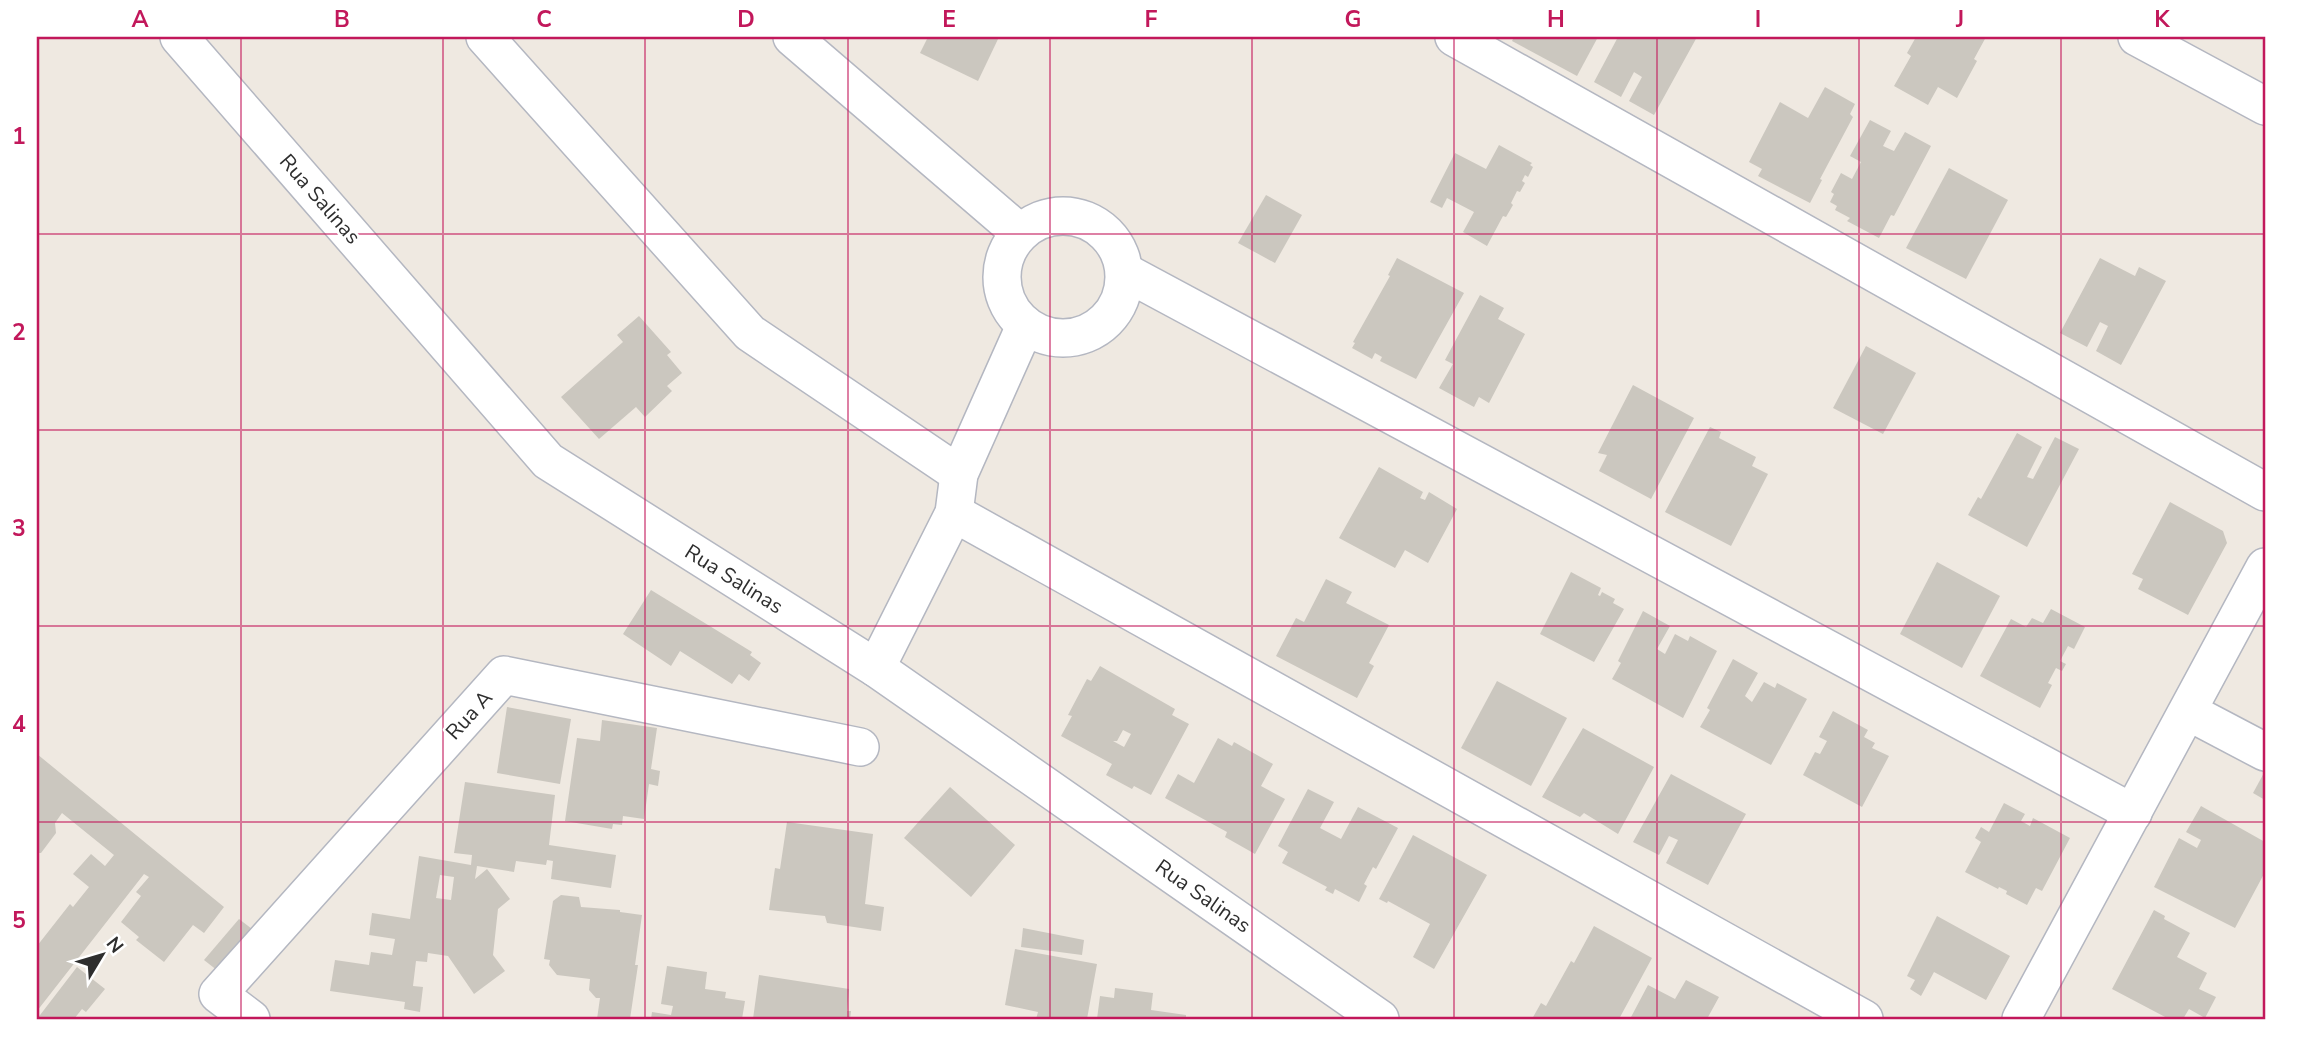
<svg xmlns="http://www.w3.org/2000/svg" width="2302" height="1056" font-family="'Nunito Sans',sans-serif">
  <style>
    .building { fill: #cbc7bf; fill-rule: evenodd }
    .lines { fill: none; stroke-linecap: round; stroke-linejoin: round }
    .minor-casing { stroke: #b4b7c1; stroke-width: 40 }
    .minor { stroke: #fff; stroke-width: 37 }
    .grid { fill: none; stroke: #c2185b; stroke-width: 2; stroke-opacity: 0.55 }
    .labels { text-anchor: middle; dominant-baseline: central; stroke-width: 5; stroke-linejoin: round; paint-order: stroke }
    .street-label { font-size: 21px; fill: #2e2e2e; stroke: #fff }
    .neatline { fill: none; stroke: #c2185b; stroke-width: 2.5 }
    .grid-label { font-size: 23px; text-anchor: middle; font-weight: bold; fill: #c2185b }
  </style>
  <rect width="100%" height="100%" fill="#efe9e1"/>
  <!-- building -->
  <g class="building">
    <path d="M928 37H999L978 81 920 53Z"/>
    <path d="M1514 37H1598L1577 76 1512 41Z"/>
    <path d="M1618 37H1697L1654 115 1629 101 1642 77 1634 72 1621 97 1594 82Z"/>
    <path d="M1916 37H1986L1974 59 1977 61 1957 98 1938 87 1928 105 1894 86 1911 56 1907 53Z"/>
    <path d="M1825 87 1855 104 1850 114 1853 117 1820 179 1822 180 1810 203 1758 176 1762 169 1749 162 1780 102 1808 118Z"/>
    <path d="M1870 120 1891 131 1883 146 1894 151 1905 132 1931 146 1894 216 1891 215 1879 238 1847 221 1850 218 1835 210 1837 206 1830 202 1834 194 1831 192 1841 173 1852 179 1861 162 1850 156Z"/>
    <path d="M1499 145 1532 163 1530 165 1533 167 1528 177 1525 175 1522 181 1525 183 1520 192 1517 191 1511 203 1513 205 1506 217 1503 216 1487 246 1463 232 1474 212 1447 198 1442 208 1430 202 1455 153 1486 169Z"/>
    <path d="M1949 168 2008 200 1966 279 1906 248Z"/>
    <path d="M1266 195 1302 215 1275 263 1238 243Z"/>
    <path d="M1397 258 1464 293 1416 379 1380 361 1382 357 1375 353 1372 359 1352 348 1355 343 1353 342 1390 276 1388 275Z"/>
    <path d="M2100 258 2135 276 2139 267 2166 281 2121 365 2096 351 2108 326 2100 322 2087 347 2060 333Z"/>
    <path d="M1480 295 1504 308 1498 319 1525 334 1489 403 1479 397 1474 407 1439 388 1453 364 1445 360Z"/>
    <path d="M639 316 671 352 667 355 682 373 667 386 672 391 645 417 636 407 599 439 561 397 623 342 617 335Z"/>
    <path d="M1866 346 1916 373 1883 434 1833 408Z"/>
    <path d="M1633 385 1694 418 1651 499 1599 471 1607 455 1598 453Z"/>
    <path d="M1710 427 1721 432 1719 438 1756 457 1752 466 1768 474 1731 546 1665 512Z"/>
    <path d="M2017 433 2042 447 2027 477 2033 479 2055 437 2079 449 2027 547 1968 515 1978 497 1981 499Z"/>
    <path d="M1379 467 1423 492 1420 498 1425 500 1429 492 1457 509 1428 563 1405 550 1395 568 1339 538Z"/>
    <path d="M2170 502 2223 531 2227 543 2188 615 2138 589 2143 579 2132 574Z"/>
    <path d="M1937 562 2000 596 1962 668 1900 634Z"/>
    <path d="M1571 572 1601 588 1598 595 1600 596 1602 592 1615 599 1613 603 1624 609 1594 662 1540 634Z"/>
    <path d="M1326 579 1352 592 1346 603 1389 625 1369 663 1374 666 1357 698 1276 656 1296 618 1304 622Z"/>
    <path d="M651 590 752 652 750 655 761 663 749 681 739 674 732 684 680 651 671 666 623 634Z"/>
    <path d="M2051 609 2085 627 2074 649 2068 646 2060 661 2066 664 2062 671 2056 668 2048 683 2052 685 2040 708 1980 676 2011 619 2026 627 2032 618 2043 623Z"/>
    <path d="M1643 611 1670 626 1657 649 1665 654 1675 634 1688 641 1690 636 1717 651 1683 718 1612 679 1621 663 1618 661Z"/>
    <path d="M1733 659 1758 673 1745 696 1752 702 1764 682 1775 688 1777 683 1807 699 1771 765 1700 727 1710 710 1707 708Z"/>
    <path d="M1100 666 1175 709 1172 715 1189 724 1151 795 1134 786 1132 789 1106 775 1112 764 1061 736 1072 716 1068 715 1087 679 1091 681ZM1123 730 1131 734 1124 747 1113 741H1117Z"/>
    <path d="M1497 681 1567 718 1531 786 1461 748Z"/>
    <path d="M507 707 571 719 560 784 497 773Z"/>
    <path d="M1833 711 1868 730 1864 737 1875 743 1872 748 1889 756 1862 807 1803 775 1815 752 1820 754 1827 741 1819 737Z"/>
    <path d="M602 720 657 728 651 769 660 771 658 786 649 784 644 819 623 816 622 825 613 824 612 829 565 821 577 738 600 741Z"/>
    <path d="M1583 728 1654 767 1618 834 1584 813 1580 817 1542 797Z"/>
    <path d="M1218 738 1232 746 1234 742 1273 764 1261 786 1285 799 1255 854 1225 837 1227 832 1165 798 1178 774 1194 783Z"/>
    <path d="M37 754 224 907 204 933 193 925 164 962 136 940 139 937 121 922 141 896 136 892 149 877 144 874 37 1011V946L70 904 73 907 89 887 73 874 91 854 105 866 114 855 62 813 55 823 56 833 41 853H37Z"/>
    <path d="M2265 771V800L2253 793Z"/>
    <path d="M1671 774 1746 814 1708 885 1666 863 1678 840 1669 836 1659 855 1633 842Z"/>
    <path d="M465 782 555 795 549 845 616 855 611 888 551 879 553 861 547 860 546 865 516 861 514 872 477 866 475 879 487 869 510 899 498 909 493 955 505 971 474 994 448 956 428 953 427 962 416 961 413 986 423 987 420 1012 404 1009 405 1002 330 991 335 960 369 965 371 952 392 955 395 939 369 935 372 913 410 919 419 856 471 865 472 855 454 853ZM440 875 454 877 451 900 436 898Z"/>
    <path d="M950 787 1015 845 971 897 904 838Z"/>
    <path d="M1308 789 1334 802 1320 828 1341 839 1358 807 1398 828 1376 869 1373 867 1364 884 1367 886 1359 902 1335 889 1333 894 1325 890 1327 887 1282 863 1288 852 1278 846Z"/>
    <path d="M2004 803 2025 814 2021 821 2030 826 2033 818 2070 838 2042 891 2036 888 2027 905 2006 894 2007 891 1999 887 1998 889 1965 872 1981 842 1975 838 1981 827 1989 832Z"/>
    <path d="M2201 806 2265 842V872L2235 928 2154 887 2179 838 2197 848 2201 840 2186 832Z"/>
    <path d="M787 822 873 834 865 904 884 907 881 931 827 923 825 916 769 910 775 868 780 869Z"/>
    <path d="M1413 835 1487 875 1434 969 1413 957 1430 924 1388 901 1387 903 1379 899Z"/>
    <path d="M561 895 579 897 581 907 620 910V912L642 915 635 965H638L630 1019H597L600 998H596L589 990 590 979 557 975 549 965 550 960 544 959 553 901Z"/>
    <path d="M2154 910 2165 916 2164 919 2190 933 2177 957 2207 973 2199 989 2216 997 2205 1018 2189 1009 2183 1019H2169L2112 989Z"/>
    <path d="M1937 916 2010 956 1986 1000 1934 972 1921 996 1910 989 1915 980 1907 976Z"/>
    <path d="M239 919 252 929 218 971 204 960Z"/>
    <path d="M1594 926 1652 958 1619 1019H1532L1541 1003 1546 1006 1571 961 1574 963Z"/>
    <path d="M1023 928 1084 940 1082 955 1021 947Z"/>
    <path d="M1015 949 1097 964 1087 1019H1036L1038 1012 1005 1005Z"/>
    <path d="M667 966 707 972 705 989 726 992 725 998 745 1001 742 1019H651L652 1012 671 1015 673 1006 661 1004Z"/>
    <path d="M77 967 105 989 86 1012 82 1009 74 1019H37Z"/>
    <path d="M759 975 849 989 847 1011H851L850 1019H753Z"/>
    <path d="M1686 980 1719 997 1707 1019H1630L1648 985 1675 999Z"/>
    <path d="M1115 988 1153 993 1151 1010 1186 1015V1019H1097L1100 996 1114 998Z"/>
  </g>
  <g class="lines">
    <!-- minor casing -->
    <g class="minor-casing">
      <g id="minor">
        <path d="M179 37 548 461 876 668 1380 1019"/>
        <path d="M485 37 750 333 959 474"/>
        <path d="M792 37 1019 232"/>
        <path d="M1454 37 2265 492"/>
        <path d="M2137 37 2265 106"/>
        <circle cx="1063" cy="277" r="61"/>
        <path d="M1125 272 2133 813"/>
        <path d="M954 513 1864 1019"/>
        <path d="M876 668 954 513 959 474 1025 326"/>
        <path d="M2189 712 2265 752"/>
        <path d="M251 1019 218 994 504 675 860 747"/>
        <path d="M2021 1019 2265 567"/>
      </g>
    </g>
    <!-- minor -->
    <use href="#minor" class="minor"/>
  </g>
  <!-- grid -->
  <path class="grid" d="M241 37V1019M443 37V1019M645 37V1019M848 37V1019M1050 37V1019M1252 37V1019M1454 37V1019M1657 37V1019M1859 37V1019M2061 37V1019M37 234H2265M37 430H2265M37 626H2265M37 822H2265"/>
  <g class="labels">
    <!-- street labels -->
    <g class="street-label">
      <text transform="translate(320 199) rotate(49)">Rua Salinas</text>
      <text transform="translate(734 579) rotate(32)">Rua Salinas</text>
      <text transform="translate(469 715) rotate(-48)">Rua A</text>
      <text transform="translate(1203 896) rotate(35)">Rua Salinas</text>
    </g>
  </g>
  <!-- border -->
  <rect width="2302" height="1056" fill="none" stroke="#ffffff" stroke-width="77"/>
  <!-- north arrow -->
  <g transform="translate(102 955) rotate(52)" stroke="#ffffff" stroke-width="5" paint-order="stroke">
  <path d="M0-5L12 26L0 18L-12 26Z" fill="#2e2e2e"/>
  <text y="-10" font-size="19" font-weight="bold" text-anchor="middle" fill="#2e2e2e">N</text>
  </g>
  <rect x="38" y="38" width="2226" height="980" class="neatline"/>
  <g class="grid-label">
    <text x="140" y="27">A</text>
    <text x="342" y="27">B</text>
    <text x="544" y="27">C</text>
    <text x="746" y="27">D</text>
    <text x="949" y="27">E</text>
    <text x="1151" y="27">F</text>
    <text x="1353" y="27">G</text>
    <text x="1556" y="27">H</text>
    <text x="1758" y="27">I</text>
    <text x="1960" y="27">J</text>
    <text x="2162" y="27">K</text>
    <text x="19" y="144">1</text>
    <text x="19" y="340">2</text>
    <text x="19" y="536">3</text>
    <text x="19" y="732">4</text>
    <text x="19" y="928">5</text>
  </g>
</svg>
